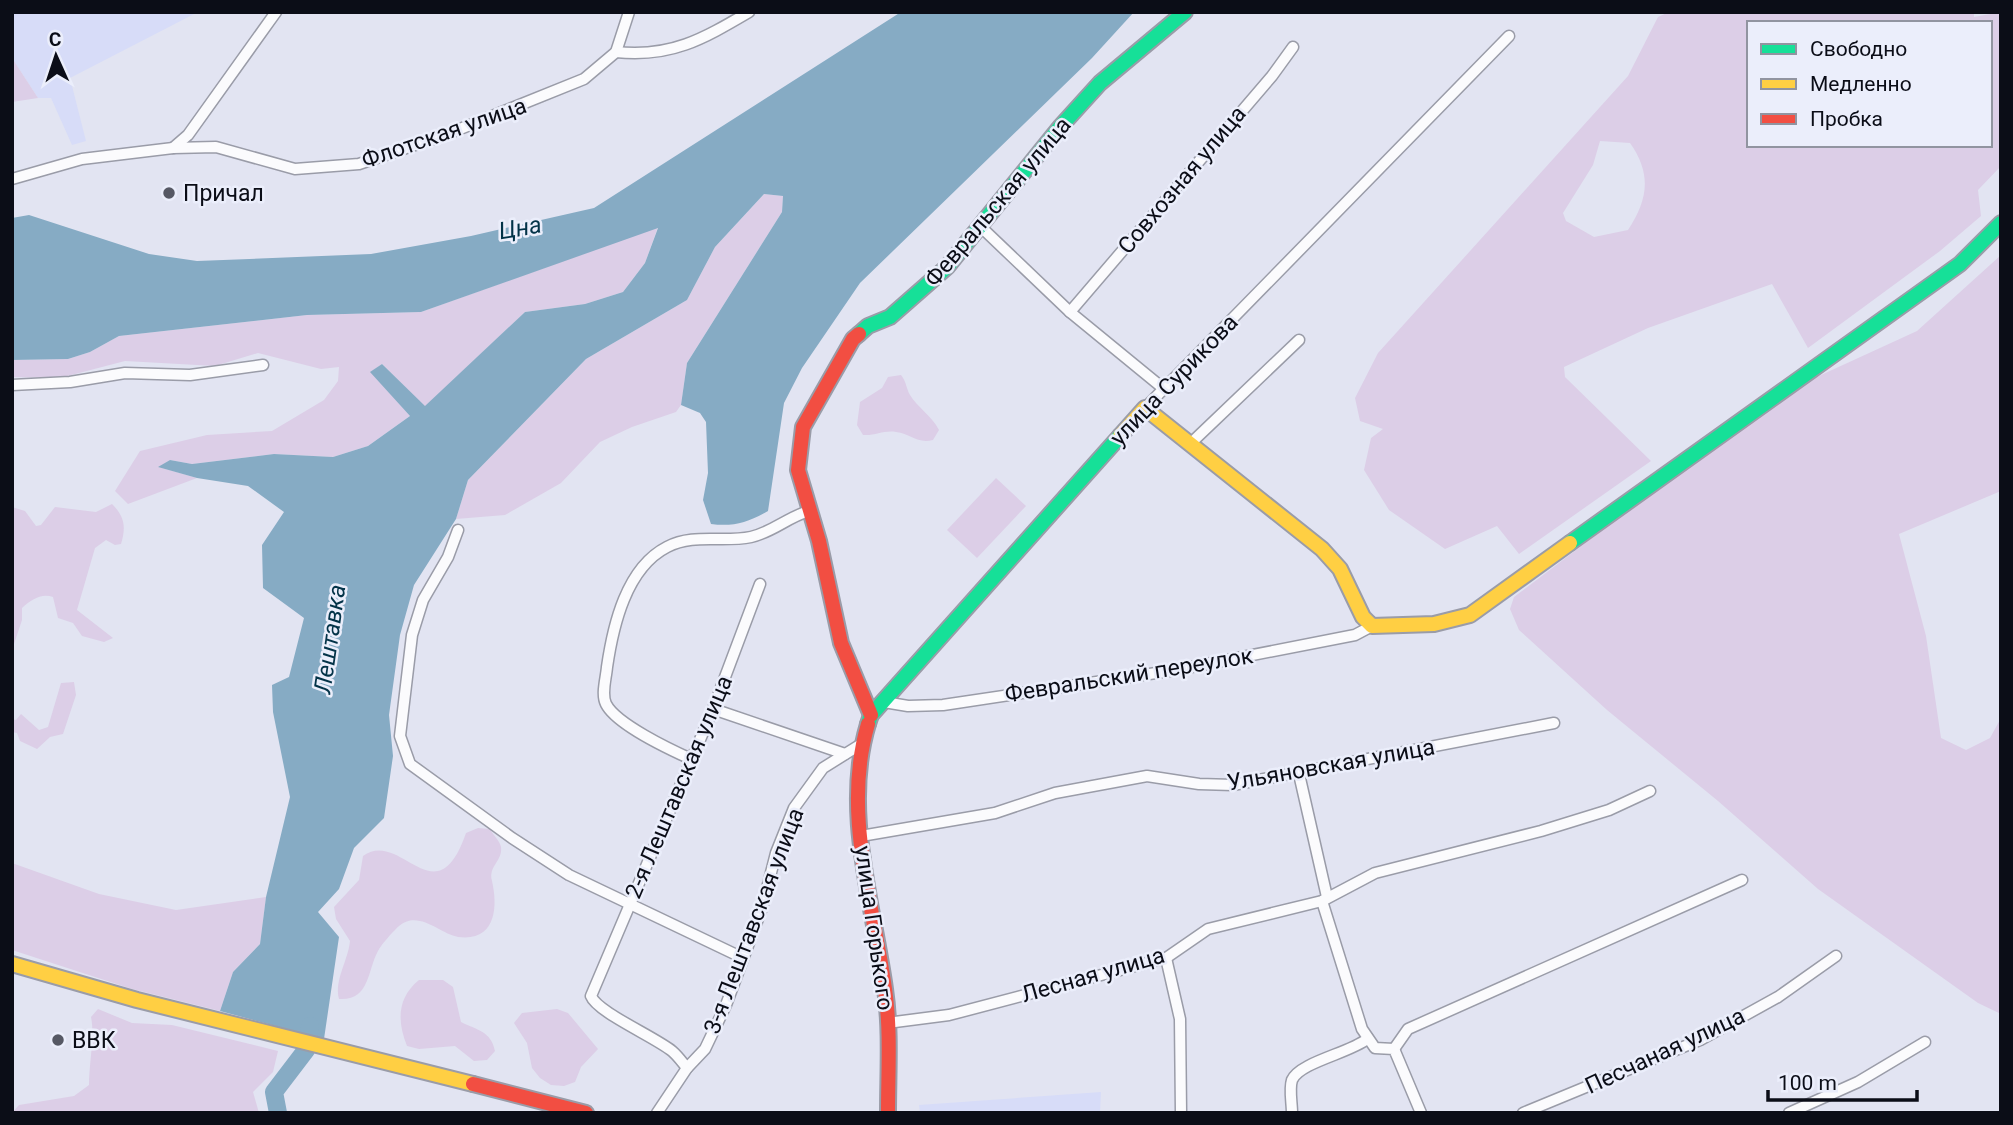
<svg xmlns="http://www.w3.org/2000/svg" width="2013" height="1125" font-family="Roboto,sans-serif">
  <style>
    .built { fill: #d7dcf8 }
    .green { fill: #dccee7; fill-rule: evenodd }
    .water { fill: #86abc4 }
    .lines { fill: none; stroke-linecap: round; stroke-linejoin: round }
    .river { stroke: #86abc4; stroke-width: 18 }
    .street-casing { stroke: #9a9ca8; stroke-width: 13 }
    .fast-casing { stroke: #9a9ca8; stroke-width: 18 }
    .slow-casing { stroke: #9a9ca8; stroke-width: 18 }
    .jam-casing { stroke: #9a9ca8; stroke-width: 18 }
    .street { stroke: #fbfbfd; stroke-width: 10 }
    .fast { stroke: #16e098; stroke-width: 14 }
    .slow { stroke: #ffcf43; stroke-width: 14 }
    .jam { stroke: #f24e42; stroke-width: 14 }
    .poi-dot { fill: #565864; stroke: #ebeefb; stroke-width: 2.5 }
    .labels { text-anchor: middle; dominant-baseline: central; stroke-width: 5; stroke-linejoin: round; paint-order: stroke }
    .street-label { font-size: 23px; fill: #0b0d17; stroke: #ebeefb }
    .poi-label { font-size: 23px; fill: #0b0d17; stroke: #ebeefb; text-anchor: start }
    .water-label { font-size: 24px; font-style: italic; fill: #033348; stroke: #ebeefb }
  </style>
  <rect width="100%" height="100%" fill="#e2e4f2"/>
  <!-- built -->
  <g class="built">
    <path d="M12 12H198L70 78 86 141 72 145 51 98H38L12 58Z"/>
    <path d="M1101 1092 1100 1113H920L919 1105Z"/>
  </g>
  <!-- green -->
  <g class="green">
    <path d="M1669 12H1974V17L2001 12V166L1978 190 1981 216 1940 251 1808 348 1772 284 1648 328 1564 367 1565 377 1651 461 1519 554 1497 526 1445 549 1389 510 1364 470 1371 438 1383 429 1360 421 1355 398 1378 353 1628 76 1658 17ZM1749 23H1990V145H1749ZM1600 141 1630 143C1652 174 1648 200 1628 230L1594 237 1566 221 1563 213 1593 165Z"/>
    <path d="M12 58 38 98 12 102Z"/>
    <path d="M764 194 783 196 782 212 687 363 681 405 676 412 632 427 600 442 561 483 505 515 456 519 468 480 586 359 687 300 715 247Z"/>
    <path d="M658 227 645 263 623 292 585 304 525 312 425 407 382 364 371 372 410 416 368 446 333 457 274 454 192 464 170 460 159 467 197 478 128 504 115 491 140 451 207 435 272 431 324 400 338 381 339 367 321 369 258 353 215 366 125 361 60 378 12 377V360L68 359 90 352 119 336 307 315 421 312Z"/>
    <path d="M2001 255V491L1899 534 1926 636 1941 738 1966 750 1990 738 2001 718V1014L1978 1003 1818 889 1718 801 1607 710 1519 630 1510 609 1514 597 1745 422 1808 381 1917 331Z"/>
    <path d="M901 375C907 383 906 388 910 395 918 408 932 416 939 430L933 440C917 444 911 434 896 432 884 430 875 436 863 435L857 425 860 402 882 388 888 377Z"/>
    <path d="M996 478 1026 506 977 558 947 530Z"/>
    <path d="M112 504C125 517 126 527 121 544L115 545 106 540 95 548 77 610 113 638 104 642 82 636 73 623 58 618 53 597C41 593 31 600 22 608V620L12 650V507L25 511 36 526 41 525 55 507 96 512Z"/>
    <path d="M74 682 76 695 63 734 50 737 37 749 20 741 17 733 12 732V719L16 720 21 714 39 730 48 727 61 683Z"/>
    <path d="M478 828 490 829C493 835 500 841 501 847 503 861 488 866 492 881 498 907 496 942 458 937 439 934 416 906 395 930 389 936 382 944 378 951 367 971 370 1001 339 999 334 980 348 961 350 941L336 919 334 907 359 880 363 856C401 828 436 920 466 833Z"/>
    <path d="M12 863 99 894 176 910 266 897 260 944 233 972 220 1011 132 989 12 950Z"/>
    <path d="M419 980H443L453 987 461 1022C477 1030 491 1031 495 1051L487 1060 474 1061 455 1046 419 1049 407 1046C397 1021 397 998 419 980Z"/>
    <path d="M98 1009 132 1023 172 1025 278 1051 273 1072 253 1092 259 1113H12L19 1105 74 1096 89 1085C89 1063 95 1036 91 1017Z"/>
    <path d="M557 1009 568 1013 598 1049 581 1067 575 1082 564 1086 551 1085 540 1078 532 1068 527 1043 514 1023 522 1013Z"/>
  </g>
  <!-- water -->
  <path class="water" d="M901 12H1134L1092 58 860 283 802 368 784 403 768 511C748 522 734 527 711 524L703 500 708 473 706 422 700 413 681 405 687 363 782 212 783 196 764 194 715 247 687 300 586 359 468 480 456 519 414 585 400 635 389 715 393 756 384 818 354 848 339 889 318 912 339 937 324 1039 220 1011 233 972 260 944 266 897 290 797 273 712 272 685 289 677 304 618 263 588 262 545 284 512 248 486 197 478 158 467 170 460 192 464 274 454 333 457 368 446 410 416 370 372 382 364 425 406 525 312 585 304 623 292 645 263 658 228 421 312 307 315 119 336 90 352 68 359 12 360V218L29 215 149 254 197 261 371 254 471 236 594 208Z"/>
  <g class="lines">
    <!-- river -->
    <path class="river" d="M278 1113 274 1092 306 1050 310 1026"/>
    <!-- street casing -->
    <g class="street-casing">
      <g id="street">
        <path d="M616 52C671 58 703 39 749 12"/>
        <path d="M173 148 188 135 276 12"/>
        <path d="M12 179 82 159 173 148 216 147 295 169 359 164 450 133 584 79 616 52 629 12"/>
        <path d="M981 227 1070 312 1164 389"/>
        <path d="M1070 312 1272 76 1293 47"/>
        <path d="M12 385 70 382 125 373 190 375 263 365"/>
        <path d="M1145 408 1509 36"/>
        <path d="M1190 444 1299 340"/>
        <path d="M458 530 448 557 423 600 412 635 400 736 410 764 512 838 569 875 743 958"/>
        <path d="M884 702 908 706 943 705 1176 670 1355 635 1372 626"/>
        <path d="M713 709 845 754"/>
        <path d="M691 759C671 750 616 724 606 704 601 694 606 679 607 667 613 626 626 568 667 547 694 533 722 543 751 537 773 532 788 517 809 511"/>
        <path d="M1299 774 1327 897"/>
        <path d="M861 836 995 813 1055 793 1147 776 1199 784 1233 785 1554 723"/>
        <path d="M1322 901 1362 1029 1375 1048 1394 1049 1421 1113"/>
        <path d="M1166 958 1180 1019 1181 1113"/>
        <path d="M887 1023 949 1015 1166 958 1208 929 1322 901 1375 873 1541 831 1609 810 1650 791"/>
        <path d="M1394 1049 1408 1029 1742 880"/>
        <path d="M687 1068C682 1062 678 1056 672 1051 655 1037 597 1012 591 996L713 709 760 584"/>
        <path d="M657 1113 687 1068 705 1049 726 1005 762 908 776 853 794 808 823 768 863 743"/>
        <path d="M1292 1113C1292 1103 1289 1089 1292 1080 1300 1062 1350 1053 1367 1039"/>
        <path d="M1523 1113 1700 1040 1778 997 1836 956"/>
        <path d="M1789 1113 1858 1082 1925 1042"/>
      </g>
    </g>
    <!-- fast casing -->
    <g class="fast-casing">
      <g id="fast">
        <path d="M859 334 868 326 890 317 947 267 1061 126 1100 83 1185 12"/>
        <path d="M1570 543 1960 264 2001 223"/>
        <path d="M868 724 871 715 1120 436"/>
      </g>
    </g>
    <!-- slow casing -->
    <g class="slow-casing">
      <g id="slow">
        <path d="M1120 436 1145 408 1322 549 1340 569 1363 617 1372 626 1434 624 1470 615 1570 543"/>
        <path d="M12 964 137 1000 473 1084"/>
      </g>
    </g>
    <!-- jam casing -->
    <g class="jam-casing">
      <g id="jam">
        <path d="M859 334 853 339 803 427 798 470 819 541 841 643 871 715"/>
        <path d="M868 724C842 811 873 902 885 989 891 1030 888 1072 888 1113"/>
        <path d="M473 1084 586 1113"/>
      </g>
    </g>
    <!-- street -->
    <use href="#street" class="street"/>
    <!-- fast -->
    <use href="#fast" class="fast"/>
    <!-- slow -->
    <use href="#slow" class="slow"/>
    <!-- jam -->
    <use href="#jam" class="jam"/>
  </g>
  <!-- markers -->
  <g class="poi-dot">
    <circle cx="169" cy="193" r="7"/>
    <circle cx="58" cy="1040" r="7"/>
  </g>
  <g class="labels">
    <!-- street labels -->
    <g class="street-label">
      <text transform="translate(444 133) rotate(-19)">Флотская улица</text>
      <text transform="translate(1182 180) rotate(-50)">Совхозная улица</text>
      <text transform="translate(998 202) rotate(-50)">Февральская улица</text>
      <text transform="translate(1174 380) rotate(-46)">улица Сурикова</text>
      <text transform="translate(1129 675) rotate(-9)">Февральский переулок</text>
      <text transform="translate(1331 765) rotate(-10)">Ульяновская улица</text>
      <text transform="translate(679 787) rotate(-67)">2-я Лештавская улица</text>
      <text transform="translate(754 921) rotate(-69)">3-я Лештавская улица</text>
      <text transform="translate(874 928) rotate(82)">улица Горького</text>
      <text transform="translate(1093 975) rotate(-16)">Лесная улица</text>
      <text transform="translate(1665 1051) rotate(-25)">Песчаная улица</text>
    </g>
    <!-- poi labels -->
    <g class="poi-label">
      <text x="183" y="193">Причал</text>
      <text x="72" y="1040">ВВК</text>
    </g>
    <!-- water labels -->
    <g class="water-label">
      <text transform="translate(520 228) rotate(-10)">Цна</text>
      <text transform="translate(330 639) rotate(-82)">Лештавка</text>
    </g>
  </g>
  <!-- border -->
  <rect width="2013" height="1125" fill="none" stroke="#0b0d17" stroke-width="28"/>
  <!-- legend -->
  <rect x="1747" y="21" width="245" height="126" fill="#ebeefb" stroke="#9194a0" stroke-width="2"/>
  <rect x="1761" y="44" width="35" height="10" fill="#16e098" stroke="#9194a0" stroke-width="2"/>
  <text x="1810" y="56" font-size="21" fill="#0b0d17">Свободно</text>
  <rect x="1761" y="79" width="35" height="10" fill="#ffcf43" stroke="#9194a0" stroke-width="2"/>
  <text x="1810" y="91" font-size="21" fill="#0b0d17">Медленно</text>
  <rect x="1761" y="114" width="35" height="10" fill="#f24e42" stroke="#9194a0" stroke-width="2"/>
  <text x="1810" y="126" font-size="21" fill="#0b0d17">Пробка</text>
  <!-- north arrow -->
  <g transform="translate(56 56) rotate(357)" stroke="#ebeefb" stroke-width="5" paint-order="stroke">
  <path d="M0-5L12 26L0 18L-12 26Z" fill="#0b0d17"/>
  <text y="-10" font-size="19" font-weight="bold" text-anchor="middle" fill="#0b0d17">С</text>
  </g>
  <!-- scale -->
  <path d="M1768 1090v10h149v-10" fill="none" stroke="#0b0d17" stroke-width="3.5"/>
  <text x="1778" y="1090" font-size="21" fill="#0b0d17" stroke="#ebeefb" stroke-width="5" paint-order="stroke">100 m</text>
</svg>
